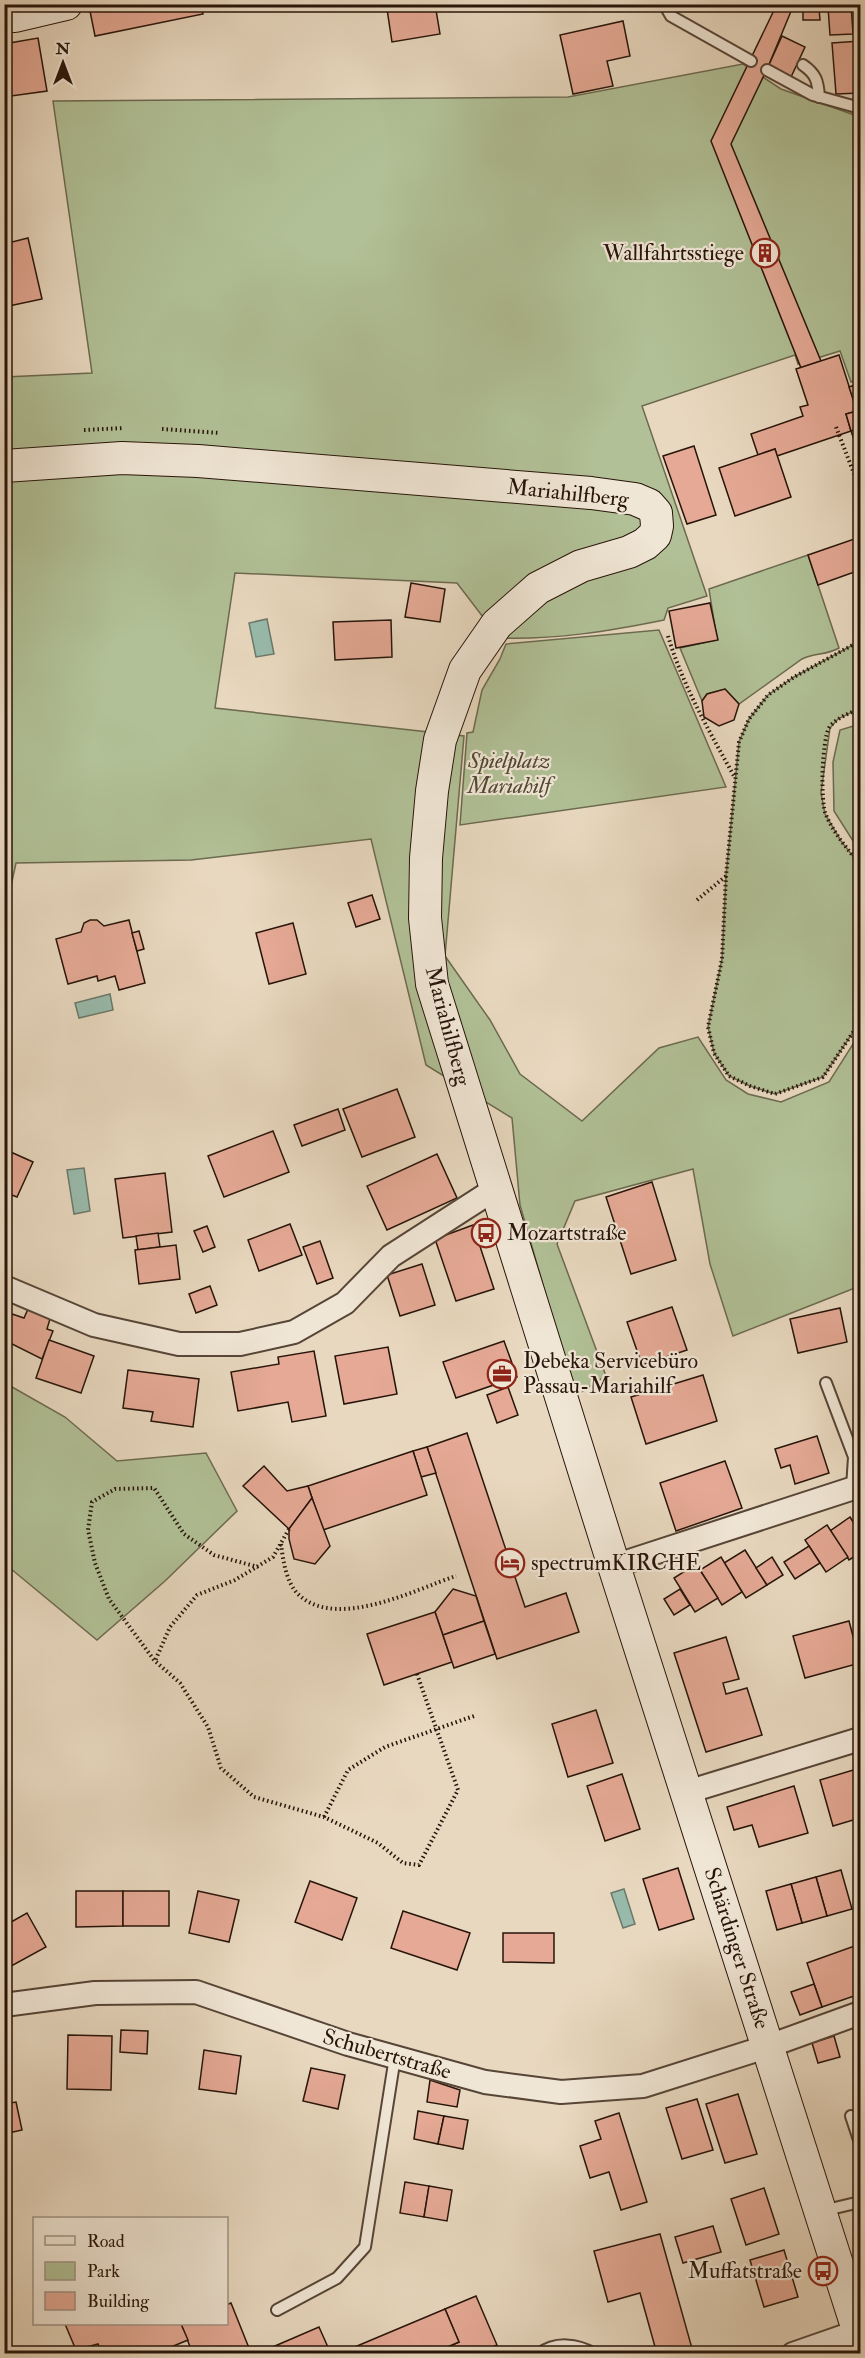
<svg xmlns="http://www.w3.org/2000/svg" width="865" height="2358" font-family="'IM FELL Double Pica',serif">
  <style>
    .green { fill: #b1c096; stroke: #6c6a50; stroke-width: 1.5 }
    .water { fill: #98bbac; stroke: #6b786b; stroke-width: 1.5 }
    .building { fill: #e5a995; stroke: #27140a; stroke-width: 1.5 }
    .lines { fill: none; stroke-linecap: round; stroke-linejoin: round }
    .lane-casing { stroke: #574537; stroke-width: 14 }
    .street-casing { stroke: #574537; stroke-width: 26 }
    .secondary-casing { stroke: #27140a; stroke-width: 34 }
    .path { stroke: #27140a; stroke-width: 4; stroke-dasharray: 1.5 3; stroke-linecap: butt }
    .lane { stroke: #f0e6d5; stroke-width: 10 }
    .street { stroke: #f0e6d5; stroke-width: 22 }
    .secondary { stroke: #f0e6d5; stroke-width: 32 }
    .labels { text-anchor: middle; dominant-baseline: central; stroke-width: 4.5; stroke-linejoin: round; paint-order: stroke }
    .poi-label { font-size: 22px; fill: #27140a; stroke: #f0e6d5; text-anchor: start }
    .street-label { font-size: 22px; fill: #27140a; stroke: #f0e6d5 }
    .park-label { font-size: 22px; font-style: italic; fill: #504834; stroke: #f0e6d5 }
  </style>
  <rect width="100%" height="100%" fill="#e8d8bf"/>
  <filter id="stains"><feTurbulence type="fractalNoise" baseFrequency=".00333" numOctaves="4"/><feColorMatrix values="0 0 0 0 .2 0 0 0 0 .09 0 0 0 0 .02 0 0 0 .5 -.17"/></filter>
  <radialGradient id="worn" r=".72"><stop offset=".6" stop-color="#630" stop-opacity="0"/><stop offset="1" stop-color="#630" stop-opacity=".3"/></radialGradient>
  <!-- green -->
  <g class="green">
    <path d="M743 64 781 89 860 117V379L851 382 840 351 798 364 795 355 642 406 707 596 668 608 664 620C610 631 555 640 499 638L457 583 235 573 215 708 464 736 445 956 490 1020 520 1074 582 1121 659 1048 698 1037 726 1080 748 1094 781 1102 829 1082 860 1033V1286L733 1336 710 1264 693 1169 575 1201 557 1244 606 1376 575 1396 520 1205 512 1118 426 1065 371 839 191 860 16 863 5 913V377L92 373 53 101 568 97Z"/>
    <path d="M808 555 839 648C827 655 815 653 802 659L739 704 725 689 707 694 702 701 680 648 717 640 709 589Z"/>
    <path d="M659 630 726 787 460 825 467 733 473 732 482 690 500 659 506 644Z"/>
    <path d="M860 641V708L838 719 830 728 821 793 825 814 841 841 860 865V1022L823 1077 775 1094 750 1086 729 1076 714 1053 708 1027 722 959 726 876 739 742 749 719 768 695 794 677Z"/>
    <path d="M860 724V852L834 811 833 762 840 730Z"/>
    <path d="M5 1383 65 1417 117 1461 206 1453 237 1511 165 1581 97 1640 5 1564Z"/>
  </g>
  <!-- water -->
  <g class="water">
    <path d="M267 619 274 654 256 657 249 623Z"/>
    <path d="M110 994 113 1010 79 1018 75 1003Z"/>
    <path d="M84 1168 90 1211 74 1214 67 1170Z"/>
    <path d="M624 1889 635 1924 623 1928 611 1893Z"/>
  </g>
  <!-- building -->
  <g class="building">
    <path d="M127 4H201L203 14 95 36 90 11Z"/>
    <path d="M416 4H435L440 34 392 42 387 9Z"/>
    <path d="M777 4H794L768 67 731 144 821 361 801 368 711 141Z"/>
    <path d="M799 4H851L853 34 830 35 828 7 819 8 820 20H803V11H795Z"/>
    <path d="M623 21 630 56 607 61 613 86 573 94 560 35Z"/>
    <path d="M782 36 805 47 791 77 768 67Z"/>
    <path d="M38 38 47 91 4 97V44Z"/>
    <path d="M860 41V93L836 94 832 43Z"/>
    <path d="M28 238 42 299 4 307V244Z"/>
    <path d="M839 355 857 411 846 414 851 431 777 456 775 449 758 455 751 434 803 416 800 407 808 405 796 369Z"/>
    <path d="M860 383V420L849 387Z"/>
    <path d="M857 411 860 428 851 431 846 414Z"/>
    <path d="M860 428V453L859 454 851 431Z"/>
    <path d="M694 446 716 515 687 524 663 456Z"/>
    <path d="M775 449 791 497 735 516 719 468Z"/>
    <path d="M860 537V570L818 585 808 555Z"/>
    <path d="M411 583 445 589 440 622 405 617Z"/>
    <path d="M710 603 718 640 676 648 669 611Z"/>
    <path d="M391 620 392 657 335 660 333 622Z"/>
    <path d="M725 689 739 704 734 720 719 726 704 717 702 701 707 694Z"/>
    <path d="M372 895 380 919 356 927 348 903Z"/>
    <path d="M90 920H97L104 926 129 920 145 983 119 990 115 976 98 981 97 976 68 984 56 939 81 932 84 923Z"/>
    <path d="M293 923 306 974 269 984 256 933Z"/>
    <path d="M139 931 144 949 137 951 132 933Z"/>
    <path d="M397 1089 415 1137 362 1157 343 1109Z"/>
    <path d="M338 1109 345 1130 302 1146 294 1125Z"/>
    <path d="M273 1131 289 1172 224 1197 208 1156Z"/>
    <path d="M4 1149 33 1162 17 1197 4 1192Z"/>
    <path d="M437 1154 457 1198 387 1230 367 1186Z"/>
    <path d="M165 1173 172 1232 123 1238 115 1179Z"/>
    <path d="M652 1182 676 1260 631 1274 606 1197Z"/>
    <path d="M290 1224 302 1255 259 1271 248 1240Z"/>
    <path d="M473 1225 494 1289 456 1301 435 1239Z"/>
    <path d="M207 1226 215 1247 203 1252 194 1231Z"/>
    <path d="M158 1233 160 1247 138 1250 136 1236Z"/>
    <path d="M320 1241 333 1278 317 1284 303 1247Z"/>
    <path d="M176 1245 180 1279 139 1284 135 1250Z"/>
    <path d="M422 1264 435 1305 400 1316 387 1275Z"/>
    <path d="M210 1286 217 1305 196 1313 189 1294Z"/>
    <path d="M672 1307 687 1350 642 1365 627 1322Z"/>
    <path d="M840 1308 847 1342 798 1353 790 1319Z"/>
    <path d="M28 1309 50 1319 47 1329 53 1331 42 1359 4 1340V1330L12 1314 24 1318Z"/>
    <path d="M49 1340 94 1356 81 1393 36 1378Z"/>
    <path d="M504 1341 517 1377 456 1398 443 1362Z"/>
    <path d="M388 1347 397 1394 344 1404 335 1356Z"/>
    <path d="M314 1351 326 1416 292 1422 288 1402 238 1411 231 1372 279 1364 278 1357Z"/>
    <path d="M128 1370 199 1379 193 1427 151 1421 153 1412 123 1408Z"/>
    <path d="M703 1375 717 1421 646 1444 631 1397Z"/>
    <path d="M508 1387 518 1415 497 1423 487 1395Z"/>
    <path d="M467 1433 525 1607 566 1593 579 1632 497 1659 427 1447Z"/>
    <path d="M817 1436 829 1473 795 1484 790 1465 781 1468 775 1449Z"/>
    <path d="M427 1447 436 1473 421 1477 413 1451Z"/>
    <path d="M413 1451 427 1495 323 1530 308 1486Z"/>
    <path d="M725 1461 742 1508 676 1531 660 1483Z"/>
    <path d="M264 1466 287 1491 308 1486 312 1498 289 1529 243 1486Z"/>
    <path d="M312 1498 330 1546 315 1564 294 1559 289 1539V1529Z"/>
    <path d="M850 1517 860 1533V1553L849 1560 830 1531Z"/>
    <path d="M827 1525 848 1557 826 1572 805 1540Z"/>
    <path d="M809 1546 820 1563 795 1579 784 1562Z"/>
    <path d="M745 1550 767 1585 746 1598 724 1563Z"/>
    <path d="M721 1557 742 1592 722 1605 700 1570Z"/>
    <path d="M772 1557 783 1575 767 1585 756 1568Z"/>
    <path d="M696 1564 718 1598 695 1612 674 1578Z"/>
    <path d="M453 1589 476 1596 484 1621 443 1635 435 1612Z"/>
    <path d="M680 1589 690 1605 674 1615 664 1599Z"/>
    <path d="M435 1612 452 1662 384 1685 367 1634Z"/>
    <path d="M484 1621 495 1654 454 1668 443 1635Z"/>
    <path d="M849 1621 860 1663 805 1678 793 1636Z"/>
    <path d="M726 1637 739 1679 723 1683 726 1694 747 1688 762 1735 706 1752 674 1653Z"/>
    <path d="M596 1710 613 1763 568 1777 552 1724Z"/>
    <path d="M860 1768V1818L833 1826 820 1780Z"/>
    <path d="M622 1774 640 1829 605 1841 587 1786Z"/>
    <path d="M794 1786 808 1833 759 1847 752 1825 734 1830 727 1807Z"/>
    <path d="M678 1868 694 1919 659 1930 643 1879Z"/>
    <path d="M841 1870 852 1909 827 1916 816 1877Z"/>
    <path d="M816 1877 827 1916 802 1923 791 1884Z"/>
    <path d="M310 1881 357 1898 342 1940 295 1922Z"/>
    <path d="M791 1884 802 1923 777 1930 766 1891Z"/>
    <path d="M76 1891H123V1926L76 1927Z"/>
    <rect x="123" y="1891" width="46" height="35"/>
    <path d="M198 1891 239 1900 229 1942 189 1933Z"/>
    <path d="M403 1911 470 1933 457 1970 391 1948Z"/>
    <path d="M27 1913 46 1947 4 1970V1926Z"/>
    <path d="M503 1933H554V1963L503 1962Z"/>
    <path d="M860 1944V1994L822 2007 807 1963Z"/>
    <path d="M814 1984 822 2007 800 2015 791 1992Z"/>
    <path d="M121 2030 148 2031 147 2054 120 2052Z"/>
    <path d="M68 2035 112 2036 111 2090 67 2089Z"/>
    <path d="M834 2036 840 2057 818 2063 812 2043Z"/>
    <path d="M204 2050 241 2056 236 2094 199 2089Z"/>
    <path d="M311 2068 345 2075 338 2109 303 2101Z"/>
    <path d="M430 2080 460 2090 457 2107 427 2102Z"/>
    <path d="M738 2094 757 2154 725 2163 706 2104Z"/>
    <path d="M697 2099 713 2150 682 2159 666 2108Z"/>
    <path d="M16 2102 22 2130 4 2134V2104Z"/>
    <path d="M418 2111 444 2116 438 2144 414 2139Z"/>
    <path d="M619 2113 647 2202 621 2210 609 2172 590 2178 580 2146 601 2139 595 2121Z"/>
    <path d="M444 2116 468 2120 463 2149 438 2144Z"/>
    <path d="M405 2182 429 2186 424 2217 400 2213Z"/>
    <path d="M429 2186 452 2190 447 2221 424 2217Z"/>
    <path d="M764 2188 779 2234 746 2245 731 2199Z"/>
    <path d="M713 2226 721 2252 683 2263 675 2237Z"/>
    <path d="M660 2234 693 2352 687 2354H657L640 2293 608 2302 594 2251Z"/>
    <path d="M784 2250 798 2297 764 2307 750 2260Z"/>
    <path d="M476 2296 497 2345 477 2354H431L459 2342 445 2309Z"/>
    <path d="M231 2303 251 2353 193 2354 181 2324H226V2305Z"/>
    <path d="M445 2309 459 2342 431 2354H338Z"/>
    <path d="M65 2324H181L188 2340 154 2354H102L98 2344 76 2350Z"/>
    <path d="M319 2327 331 2354H270L268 2349Z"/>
  </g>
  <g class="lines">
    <!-- lane casing -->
    <g class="lane-casing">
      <g id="lane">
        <path d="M664 4 671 16 751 61"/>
        <path d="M803 65C816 74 818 81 819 97"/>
        <path d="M767 70 813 95 860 108"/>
        <path d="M826 1383 854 1457 852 1488"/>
        <path d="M851 2116 860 2143"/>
        <path d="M822 2211 860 2202"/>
        <path d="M277 2310 337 2278 365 2247 395 2057"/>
        <path d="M539 2354C556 2341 577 2344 595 2354"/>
      </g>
    </g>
    <!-- street casing -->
    <g class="street-casing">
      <g id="street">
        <path d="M4 1287 94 1325 179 1344H240L294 1332 345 1303 391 1256 495 1189"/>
        <path d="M614 1566 860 1486"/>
        <path d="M687 1792 860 1739"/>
        <path d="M4 2005 95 1993 196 1992 348 2044 485 2082 561 2092 643 2086 769 2046 860 2013"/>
        <path d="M793 2354 859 2331"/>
      </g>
    </g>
    <!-- secondary casing -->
    <g class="secondary-casing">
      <g id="secondary">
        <path d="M4 14 15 16 66 4"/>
        <path d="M4 466 122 458 198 461 591 493 635 499 649 505 656 513 657 526 655 535 645 544 629 552 581 566 538 588 497 624 465 670 440 740 432 791 426 858 425 918 432 984 614 1566 860 2336"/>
      </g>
    </g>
    <!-- path -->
    <g class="path">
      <path d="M836 427 860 489"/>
      <path d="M162 429 220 433"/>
      <path d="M84 430 124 428"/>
      <path d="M668 636C683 686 709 731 734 776"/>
      <path d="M860 641 794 677 768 695 749 719 739 742 726 876 722 959 708 1027 714 1053 729 1076 750 1086 775 1094 823 1077 860 1022"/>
      <path d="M860 708C851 713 835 718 829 728 822 741 820 802 826 815 834 834 848 849 860 865"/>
      <path d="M697 900 726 876"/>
      <path d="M289 1529 273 1557 235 1580 197 1595 170 1627 155 1661 180 1683 208 1727 221 1768 254 1797 324 1817 378 1843 403 1863 419 1865 458 1790 417 1674"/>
      <path d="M281 1544C283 1560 286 1583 299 1595 337 1630 414 1590 456 1576"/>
      <path d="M154 1660 109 1599 95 1563 88 1530 92 1502 115 1489 154 1488 184 1534 214 1555 258 1567"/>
      <path d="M324 1817 348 1770 385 1747 474 1716"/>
    </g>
    <!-- lane -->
    <use href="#lane" class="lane"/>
    <!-- street -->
    <use href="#street" class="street"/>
    <!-- secondary -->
    <use href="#secondary" class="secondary"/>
  </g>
  <!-- icons -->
  <defs>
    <g id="building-ring" transform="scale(1.5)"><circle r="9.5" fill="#f0e6d5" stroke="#8f2418" stroke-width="1.5"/><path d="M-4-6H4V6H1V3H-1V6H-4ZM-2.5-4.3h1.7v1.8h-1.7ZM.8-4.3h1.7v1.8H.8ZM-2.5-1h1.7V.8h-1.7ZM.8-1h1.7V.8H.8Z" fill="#8f2418"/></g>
    <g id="bus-ring" transform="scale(1.5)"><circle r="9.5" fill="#f0e6d5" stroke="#8f2418" stroke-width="1.5"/><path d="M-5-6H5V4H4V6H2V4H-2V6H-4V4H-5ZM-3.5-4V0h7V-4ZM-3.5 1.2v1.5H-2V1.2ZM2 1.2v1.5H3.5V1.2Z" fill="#8f2418"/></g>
    <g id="office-ring" transform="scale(1.5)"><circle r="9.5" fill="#f0e6d5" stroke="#8f2418" stroke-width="1.5"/><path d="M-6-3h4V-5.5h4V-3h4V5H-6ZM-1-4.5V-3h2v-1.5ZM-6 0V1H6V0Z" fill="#8f2418"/></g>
    <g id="hotel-ring" transform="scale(1.5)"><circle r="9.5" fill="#f0e6d5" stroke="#8f2418" stroke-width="1.5"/><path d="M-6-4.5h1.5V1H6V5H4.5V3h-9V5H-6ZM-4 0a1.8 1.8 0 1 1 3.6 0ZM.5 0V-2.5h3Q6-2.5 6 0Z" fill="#8f2418"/></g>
  </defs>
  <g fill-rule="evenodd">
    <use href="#building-ring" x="765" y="253"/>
    <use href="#bus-ring" x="486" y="1233"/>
    <use href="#office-ring" x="502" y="1374"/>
    <use href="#hotel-ring" x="510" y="1563"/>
    <use href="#bus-ring" x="823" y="2271"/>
  </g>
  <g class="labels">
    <!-- poi labels -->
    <g class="poi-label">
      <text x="744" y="253" text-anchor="end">Wallfahrtsstiege</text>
      <text x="507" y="1233">Mozartstraße</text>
      <text x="523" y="1361">Debeka Servicebüro<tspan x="523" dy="25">Passau-Mariahilf</tspan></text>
      <text x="531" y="1563">spectrumKIRCHE</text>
      <text x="802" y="2271" text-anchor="end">Muffatstraße</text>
    </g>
    <!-- street labels -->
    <g class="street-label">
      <text transform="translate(568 493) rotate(6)">Mariahilfberg</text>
      <text transform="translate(448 1026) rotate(75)">Mariahilfberg</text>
      <text transform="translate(737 1948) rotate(72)">Schärdinger Straße</text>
      <text transform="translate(387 2054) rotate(16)">Schubertstraße</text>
    </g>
    <!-- park labels -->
    <g class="park-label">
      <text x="509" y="761">Spielplatz<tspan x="509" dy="25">Mariahilf</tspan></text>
    </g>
  </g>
  <!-- margin -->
  <rect width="865" height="2358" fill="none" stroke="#e8d8bf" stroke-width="24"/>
  <rect x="6" y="6" width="853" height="2346" fill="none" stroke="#27140a" stroke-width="3"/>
  <rect x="12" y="12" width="841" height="2334" fill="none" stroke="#27140a" stroke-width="1.5"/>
  <!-- legend -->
  <rect x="33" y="2217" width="195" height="108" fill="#f0e6d5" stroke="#a09284" stroke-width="1.5"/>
  <rect x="45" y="2236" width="30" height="9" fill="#f0e6d5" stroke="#a09284" stroke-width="1.5"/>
  <text x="87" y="2247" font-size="18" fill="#27140a">Road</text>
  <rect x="45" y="2262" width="30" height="18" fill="#b1c096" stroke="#a09284" stroke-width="1.5"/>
  <text x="87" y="2277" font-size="18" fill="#27140a">Park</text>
  <rect x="45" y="2292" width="30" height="18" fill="#e5a995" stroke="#a09284" stroke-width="1.5"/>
  <text x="87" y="2307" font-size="18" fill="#27140a">Building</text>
  <!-- north arrow -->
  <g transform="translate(63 63)" stroke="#f0e6d5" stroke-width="4.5" paint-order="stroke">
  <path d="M0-4.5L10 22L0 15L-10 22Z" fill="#27140a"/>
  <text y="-9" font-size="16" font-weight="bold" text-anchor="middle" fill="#27140a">N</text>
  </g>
  <rect width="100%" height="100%" filter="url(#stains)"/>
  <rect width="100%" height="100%" fill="url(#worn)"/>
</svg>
